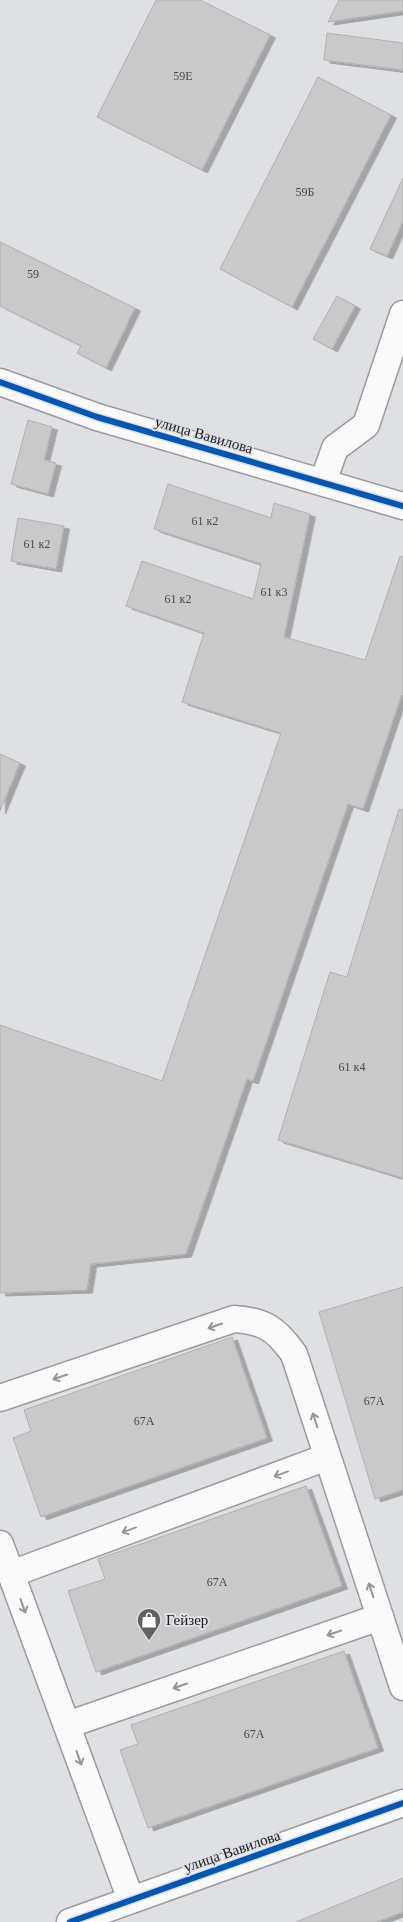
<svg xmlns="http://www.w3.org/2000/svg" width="403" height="1922" font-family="'Times New Roman',serif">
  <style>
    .building { fill: #cac9ca; stroke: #b0b0b2; filter: url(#shadow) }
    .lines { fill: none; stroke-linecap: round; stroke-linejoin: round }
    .minor-casing { stroke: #9a9b9d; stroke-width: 29 }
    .minor { stroke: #fafafb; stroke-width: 26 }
    .cycleway-casing { stroke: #dddfe4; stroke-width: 9 }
    .cycleway { stroke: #0057b8; stroke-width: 6 }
    .oneway { stroke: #969698 }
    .labels { text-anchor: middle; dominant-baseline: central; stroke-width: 4; stroke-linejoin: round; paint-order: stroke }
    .number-label { font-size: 12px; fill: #48484a }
    .street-label { font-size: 15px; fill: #1b1c1e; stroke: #dddfe4 }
    .poi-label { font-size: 15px; fill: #1b1c1e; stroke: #dddfe4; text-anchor: start }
  </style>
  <defs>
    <filter id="shadow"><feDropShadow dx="5.5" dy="3" stdDeviation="0" flood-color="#0004"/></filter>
  </defs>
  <rect width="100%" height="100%" fill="#dee0e3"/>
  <!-- building -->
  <g class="building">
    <path d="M156 0H200L270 35 202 170 97 117Z"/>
    <path d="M339 0H403V11L328 22Z"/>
    <path d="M327 33 403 43V70L324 60Z"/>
    <path d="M318 77 391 115 292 307 220 269Z"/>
    <path d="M403 178V221L387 256 370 249Z"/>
    <path d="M0 242 135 308 106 368 77 353 81 346 0 306Z"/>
    <path d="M337 296 355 306 332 349 313 339Z"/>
    <path d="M28 420 52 427 44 460 56 463 48 494 11 484Z"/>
    <path d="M168 484 271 518 274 503 310 514 284 637 365 660 400 556 403 557V691L363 809 348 804 253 1081 247 1079 186 1254 91 1264 87 1290 0 1293V1025L162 1081 281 733 182 702 204 633 126 606 142 561 253 599 261 564 154 529Z"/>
    <path d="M18 518 64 526 56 569 11 561Z"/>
    <path d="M0 754 20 763 0 811Z"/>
    <path d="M399 809 403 810V1178L278 1140 330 972 347 977Z"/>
    <path d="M403 1287V1490L375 1499 319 1312Z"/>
    <path d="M232 1337 267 1438 41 1517 13 1438 31 1431 24 1410Z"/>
    <path d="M306 1486 342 1586 96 1672 68 1591 105 1579 98 1559Z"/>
    <path d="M344 1651 378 1748 148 1828 120 1750 138 1744 131 1725Z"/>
    <path d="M403 1878V1912L377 1922H296Z"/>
  </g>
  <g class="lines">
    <!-- minor casing -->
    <g class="minor-casing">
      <g id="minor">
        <path d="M0 382 97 417 403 506"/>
        <path d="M323 482 335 448 366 425 403 314"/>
        <path d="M0 1398 234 1319C265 1321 276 1329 294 1354L403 1687"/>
        <path d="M0 1544 131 1900"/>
        <path d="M11 1574 327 1457"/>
        <path d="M67 1725 380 1617"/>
        <path d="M70 1922 403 1803"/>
      </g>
    </g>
    <!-- minor -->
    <use href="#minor" class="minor"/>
    <!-- cycleway casing -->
    <g class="cycleway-casing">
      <g id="cycleway">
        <path d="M0 382 97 417 403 506"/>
        <path d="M70 1922 403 1803"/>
      </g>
    </g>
    <!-- cycleway -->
    <use href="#cycleway" class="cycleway"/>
  </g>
  <!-- one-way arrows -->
  <defs><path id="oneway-shaft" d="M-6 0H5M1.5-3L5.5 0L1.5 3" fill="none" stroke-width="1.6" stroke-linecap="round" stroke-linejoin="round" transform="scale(1.25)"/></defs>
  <g class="oneway">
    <use href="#oneway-shaft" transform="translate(215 1326) rotate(161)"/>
    <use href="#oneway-shaft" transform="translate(60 1377) rotate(161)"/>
    <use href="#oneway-shaft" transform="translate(315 1420) rotate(-108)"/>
    <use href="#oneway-shaft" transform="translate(281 1474) rotate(160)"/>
    <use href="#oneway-shaft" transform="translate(129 1530) rotate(160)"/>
    <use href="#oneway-shaft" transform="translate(371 1590) rotate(-108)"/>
    <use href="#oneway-shaft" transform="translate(23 1606) rotate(70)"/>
    <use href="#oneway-shaft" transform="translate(334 1633) rotate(161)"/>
    <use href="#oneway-shaft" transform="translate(180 1686) rotate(161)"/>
    <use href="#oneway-shaft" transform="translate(79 1758) rotate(70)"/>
  </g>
  <!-- icons -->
  <defs>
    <g id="shop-pin" transform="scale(1.25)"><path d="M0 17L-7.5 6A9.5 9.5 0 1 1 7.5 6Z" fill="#5f6163" stroke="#dddfe4"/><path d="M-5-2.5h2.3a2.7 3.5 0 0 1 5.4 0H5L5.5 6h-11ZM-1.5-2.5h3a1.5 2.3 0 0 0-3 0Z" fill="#fff"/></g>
  </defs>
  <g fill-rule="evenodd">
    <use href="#shop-pin" x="149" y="1620"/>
  </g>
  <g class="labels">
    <!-- number labels -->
    <g class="number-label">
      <text x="183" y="76">59Е</text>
      <text x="305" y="192">59Б</text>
      <text x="33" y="274">59</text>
      <text x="205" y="521">61 к2</text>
      <text x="37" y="544">61 к2</text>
      <text x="274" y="592">61 к3</text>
      <text x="178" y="599">61 к2</text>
      <text x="352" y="1067">61 к4</text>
      <text x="374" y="1401">67А</text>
      <text x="144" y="1421">67А</text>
      <text x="217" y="1582">67А</text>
      <text x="254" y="1734">67А</text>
    </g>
    <!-- street labels -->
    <g class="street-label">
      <text transform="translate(204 435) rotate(16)">улица Вавилова</text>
      <text transform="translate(232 1851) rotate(-19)">улица Вавилова</text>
    </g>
    <!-- poi labels -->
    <g class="poi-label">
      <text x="166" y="1620">Гейзер</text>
    </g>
  </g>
</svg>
